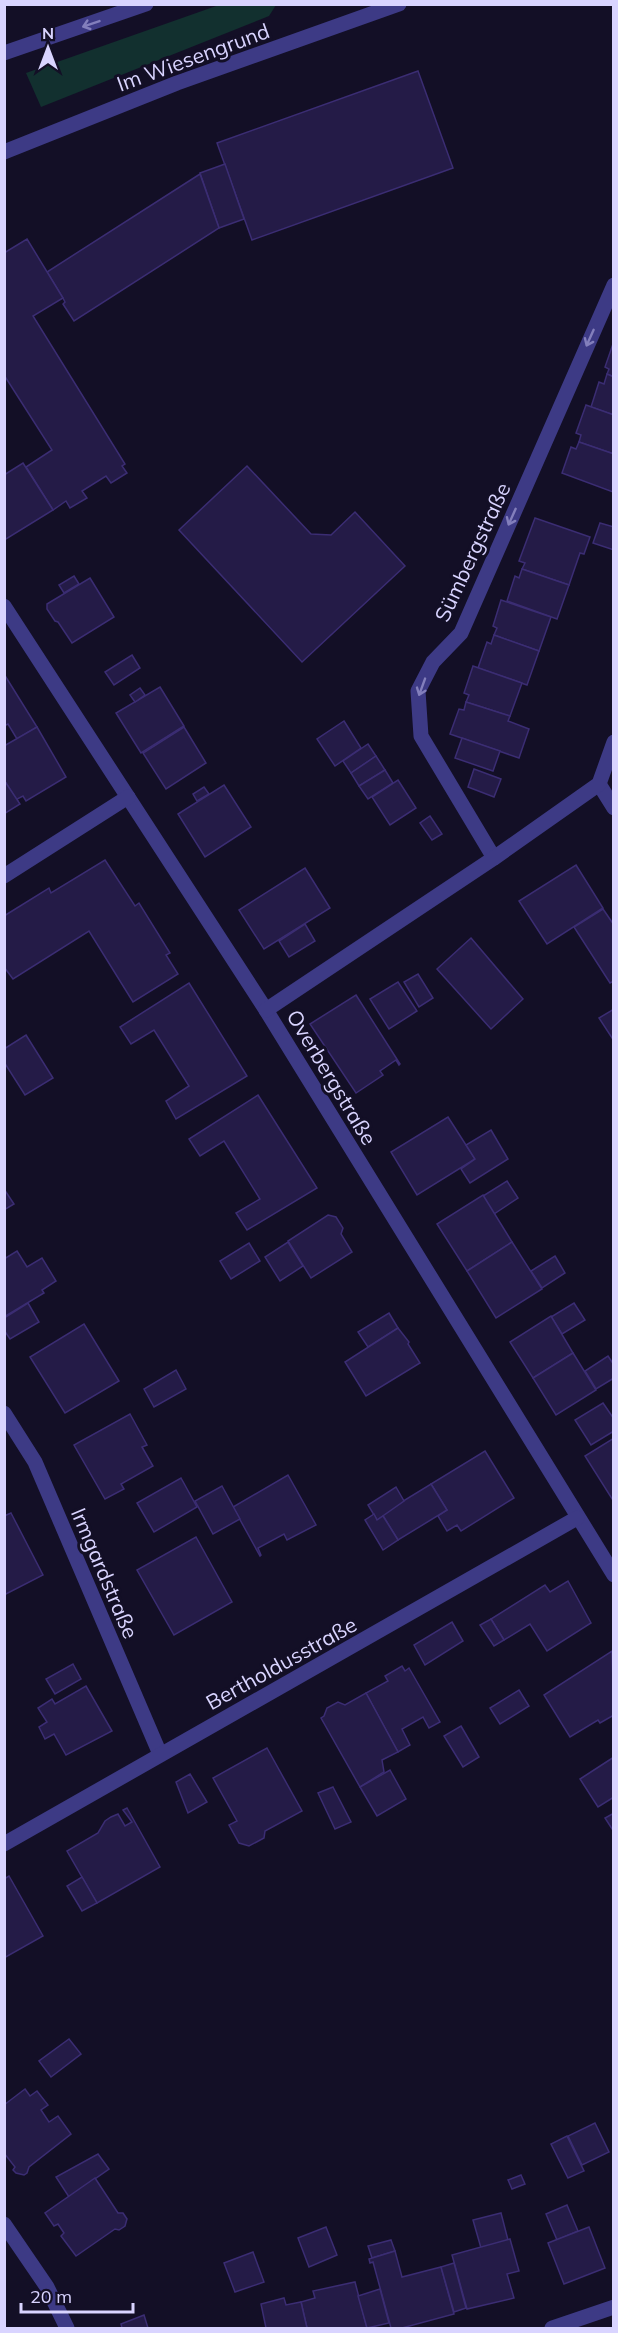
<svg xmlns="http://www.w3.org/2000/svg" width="618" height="2333" font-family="Mulish,sans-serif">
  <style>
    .green { fill: #12302f }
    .building { fill: #241b47; stroke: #3b2d73; stroke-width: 1.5 }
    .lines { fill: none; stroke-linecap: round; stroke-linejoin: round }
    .minor { stroke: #3d3a85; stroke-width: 15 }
    .oneway { stroke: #837fbc }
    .labels { text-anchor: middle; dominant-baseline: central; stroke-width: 6; stroke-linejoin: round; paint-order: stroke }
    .street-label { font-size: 21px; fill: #d9d4ff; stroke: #130f26 }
  </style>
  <rect width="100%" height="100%" fill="#130f26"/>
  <!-- green -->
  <path class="green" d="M219 5H276L269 16 41 107 26 73Z"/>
  <!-- building -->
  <g class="building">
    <path d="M418 71 453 168 252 240 217 143Z"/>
    <path d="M225 164 244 219 219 228 200 173Z"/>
    <path d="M200 174 219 228 74 321 63 304 65 302 63 298 47 272Z"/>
    <path d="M27 239 63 298 33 316 125 464 122 466 127 473 111 483 106 476 82 491 87 498 70 508 66 501 53 510 26 467 52 450 4 375V253Z"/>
    <path d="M614 341V377L607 374 609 369 605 367Z"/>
    <path d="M607 374 614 377V415L591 407 599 382 604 384Z"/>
    <path d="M586 405 614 415V454L579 442 581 435 576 433Z"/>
    <path d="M579 442 614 454 613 492 562 473 571 447 576 449Z"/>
    <path d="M23 463 53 510 6 539 4 536V475Z"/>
    <path d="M247 466 311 534 331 535 355 512 405 566 302 662 179 530Z"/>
    <path d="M535 518 590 537 584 554 580 553 569 585 522 569 525 563 519 561Z"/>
    <path d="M600 523 614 527V550L593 543Z"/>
    <path d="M522 569 569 585 557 619 507 601 515 576 519 578Z"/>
    <path d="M74 576 79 584 64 593 59 585Z"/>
    <path d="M90 578 114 617 72 643 58 622 55 621 47 609V604Z"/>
    <path d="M501 600 551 617 539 651 494 635 497 628 493 626Z"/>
    <path d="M494 635 539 651 527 685 478 668 487 642 491 644Z"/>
    <path d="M132 655 140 668 114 685 105 672Z"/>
    <path d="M473 666 522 683 510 716 466 702 469 695 464 693Z"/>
    <path d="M4 674 37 727 17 739 8 724 4 726Z"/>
    <path d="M160 687 184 726 141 753 116 713Z"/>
    <path d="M140 688 145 695 135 702 130 695Z"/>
    <path d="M466 702 510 716 508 721 529 729 519 758 450 734 459 709 464 710Z"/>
    <path d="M344 721 361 748 335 766 317 739Z"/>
    <path d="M37 727 66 777 26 801 23 796 17 799 19 804 4 780V746Z"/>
    <path d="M184 727 206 763 166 789 143 753Z"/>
    <path d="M462 738 500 751 493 771 455 758Z"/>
    <path d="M368 744 376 756 351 773 343 761Z"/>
    <path d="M376 756 385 770 359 786 351 773Z"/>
    <path d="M474 769 501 779 494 797 468 787Z"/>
    <path d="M385 770 393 783 368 799 359 786Z"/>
    <path d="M4 780 20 804 4 814Z"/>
    <path d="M398 780 416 808 390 825 372 797Z"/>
    <path d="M224 785 251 827 205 857 178 814Z"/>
    <path d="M204 787 209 794 197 801 193 794Z"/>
    <path d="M430 816 442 834 432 840 420 823Z"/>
    <path d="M105 860 135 906 139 903 170 953 166 955 178 974 133 1002 89 931 13 979 4 967V916L49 888 51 893Z"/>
    <path d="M576 865 603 908 547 944 519 901Z"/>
    <path d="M305 868 330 908 264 949 239 910Z"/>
    <path d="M603 909 614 925V981L610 983 574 927Z"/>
    <path d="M305 924 315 941 289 957 279 941Z"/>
    <path d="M471 938 523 999 491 1029 437 969Z"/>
    <path d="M418 974 433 998 419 1007 404 982Z"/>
    <path d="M398 982 417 1011 389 1029 370 999Z"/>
    <path d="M189 983 247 1076 176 1119 166 1101 189 1086 154 1030 131 1044 120 1027Z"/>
    <path d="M356 995 400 1064 399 1065 396 1060 380 1071 383 1075 356 1093 310 1024Z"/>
    <path d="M614 1009V1041L599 1018Z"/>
    <path d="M26 1035 53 1078 25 1095 4 1062V1049Z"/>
    <path d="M258 1095 317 1188 247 1230 236 1213 260 1199 224 1141 200 1156 189 1139Z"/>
    <path d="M448 1117 475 1159 417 1195 391 1152Z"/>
    <path d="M491 1130 508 1159 470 1183 461 1169 475 1159 466 1145Z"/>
    <path d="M507 1181 518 1198 494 1214 483 1196Z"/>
    <path d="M4 1189 14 1204 4 1210Z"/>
    <path d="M483 1195 512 1242 467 1271 437 1224Z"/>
    <path d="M328 1215 336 1217 343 1228 341 1234 352 1252 311 1278 288 1241Z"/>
    <path d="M288 1242 303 1266 280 1281 265 1257Z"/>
    <path d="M512 1242 542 1289 496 1318 467 1271Z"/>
    <path d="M249 1243 260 1261 231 1279 220 1261Z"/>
    <path d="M17 1251 27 1267 42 1258 56 1281 42 1290 44 1293 4 1317V1259Z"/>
    <path d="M555 1256 565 1273 542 1288 531 1271Z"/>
    <path d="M28 1303 39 1322 10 1339 4 1330V1318Z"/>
    <path d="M574 1303 585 1320 562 1334 551 1317Z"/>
    <path d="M389 1313 398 1328 368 1347 358 1332Z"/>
    <path d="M551 1316 573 1353 533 1378 510 1342Z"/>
    <path d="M84 1324 119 1381 65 1413 30 1357Z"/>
    <path d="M398 1328 409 1342 408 1344 420 1363 366 1396 345 1362Z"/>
    <path d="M573 1353 596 1390 556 1415 533 1378Z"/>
    <path d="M608 1356 614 1365V1378L596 1389 585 1371Z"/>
    <path d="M176 1370 186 1389 154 1407 144 1389Z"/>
    <path d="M603 1403 614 1419V1431L591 1445 575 1420Z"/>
    <path d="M130 1414 147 1445 142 1447 153 1466 121 1484 124 1489 105 1499 74 1445Z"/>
    <path d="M614 1438V1502L585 1456Z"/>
    <path d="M485 1451 514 1498 461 1531 457 1525 447 1531 438 1516 447 1510 431 1484Z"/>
    <path d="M288 1475 316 1525 287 1540 284 1534 258 1548 261 1555 260 1556 233 1507Z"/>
    <path d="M181 1478 197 1507 154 1532 137 1503Z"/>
    <path d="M431 1484 447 1510 398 1540 382 1514Z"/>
    <path d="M222 1486 240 1519 213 1534 195 1501Z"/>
    <path d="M396 1487 404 1501 377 1520 368 1505Z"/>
    <path d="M11 1513 43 1575 4 1595V1516Z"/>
    <path d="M374 1514 377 1520 383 1516 398 1540 383 1550 365 1520Z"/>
    <path d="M196 1537 232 1602 174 1635 137 1570Z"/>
    <path d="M568 1581 591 1623 547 1651 530 1624 504 1640 491 1619 545 1585 550 1592Z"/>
    <path d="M491 1619 504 1640 494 1646 480 1625Z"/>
    <path d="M452 1622 463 1641 425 1665 414 1645Z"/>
    <path d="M612 1651 614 1715 600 1723 598 1720 570 1737 544 1695Z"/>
    <path d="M73 1664 81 1679 55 1694 46 1679Z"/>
    <path d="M402 1666 405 1671 409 1668 440 1722 429 1728 423 1717 402 1729 410 1745 398 1752 366 1693 388 1681 385 1676Z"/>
    <path d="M86 1686 112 1731 66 1755 54 1734 45 1739 39 1727 47 1722 38 1708 52 1699 55 1704Z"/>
    <path d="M519 1690 529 1706 500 1724 490 1708Z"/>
    <path d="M366 1693 398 1752 382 1760 384 1772 360 1787 321 1718 324 1716 327 1708 338 1702 345 1705Z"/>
    <path d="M461 1726 479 1757 463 1767 444 1736Z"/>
    <path d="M267 1748 302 1811 265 1831 264 1838 249 1846 239 1843 229 1825 237 1821 213 1778Z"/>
    <path d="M614 1757V1797L598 1807 580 1779Z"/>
    <path d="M390 1770 406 1799 377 1816 360 1787Z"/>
    <path d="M190 1774 207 1802 188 1813 176 1782Z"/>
    <path d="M333 1787 351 1822 335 1829 318 1793Z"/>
    <path d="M127 1808 160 1867 97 1903 67 1851 98 1833 105 1821 111 1817 118 1814 125 1826 132 1822 123 1810Z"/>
    <path d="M614 1813V1832L605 1818Z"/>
    <path d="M9 1876 43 1936 4 1958V1879Z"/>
    <path d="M82 1877 97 1903 82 1911 67 1886Z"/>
    <path d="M69 2039 81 2054 51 2077 39 2061Z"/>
    <path d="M25 2089 30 2096 37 2091 48 2105 41 2110 49 2122 58 2116 71 2134 29 2167 27 2173 24 2175 16 2173 13 2170 15 2167 4 2153V2105Z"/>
    <path d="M595 2123 609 2152 582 2165 568 2136Z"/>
    <path d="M567 2136 584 2171 568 2178 551 2144Z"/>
    <path d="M98 2154 109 2169 69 2197 56 2177Z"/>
    <path d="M521 2175 525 2184 512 2189 508 2180Z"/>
    <path d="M95 2178 118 2213H123L127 2219 125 2226 119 2230 115 2229 76 2256 61 2236 64 2233 58 2224 54 2226 45 2213Z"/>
    <path d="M567 2205 578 2231 557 2240 546 2214Z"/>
    <path d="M501 2213 508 2240 481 2248 473 2220Z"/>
    <path d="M326 2227 337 2255 309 2267 298 2238Z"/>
    <path d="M589 2227 605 2268 564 2284 548 2243Z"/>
    <path d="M510 2239 519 2271 507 2274 514 2298 467 2309 452 2255Z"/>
    <path d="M391 2240 395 2251 372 2258 368 2246Z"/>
    <path d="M395 2251 402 2277 441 2267 454 2314 402 2328H391L373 2262 370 2263 369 2259Z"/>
    <path d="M253 2252 264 2282 235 2292 224 2263Z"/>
    <path d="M454 2263 466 2308 454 2312 441 2267Z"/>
    <path d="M355 2282 367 2328H307L301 2302 315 2298 313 2291Z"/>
    <path d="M380 2289 389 2323 367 2328 358 2296Z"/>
    <path d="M284 2298 286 2305 301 2302 307 2328H266L261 2304Z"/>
    <path d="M144 2315 148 2328H122L121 2324Z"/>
  </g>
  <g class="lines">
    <!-- minor -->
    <g class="minor">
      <path d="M4 53 146 4"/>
      <path d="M4 152 177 83 399 4"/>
      <path d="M4 606 266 1010 614 1575"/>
      <path d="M599 784 614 808"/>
      <path d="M494 858 421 736 418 691 433 662 461 633 614 285"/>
      <path d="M4 876 128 797"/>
      <path d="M266 1010 494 858 599 784 614 742"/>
      <path d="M4 1413 35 1462 160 1754"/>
      <path d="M4 1844 577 1518"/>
      <path d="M4 2224 47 2287 67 2328"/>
      <path d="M552 2328 614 2307"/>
    </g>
  </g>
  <!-- one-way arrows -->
  <defs><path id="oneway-shaft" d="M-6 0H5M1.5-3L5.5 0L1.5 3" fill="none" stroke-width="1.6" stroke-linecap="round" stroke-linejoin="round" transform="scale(1.5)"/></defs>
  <g class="oneway">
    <use href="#oneway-shaft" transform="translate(91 24) rotate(161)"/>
    <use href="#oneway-shaft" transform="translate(590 338) rotate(114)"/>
    <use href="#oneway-shaft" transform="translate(512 517) rotate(114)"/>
    <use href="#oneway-shaft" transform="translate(422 687) rotate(110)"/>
  </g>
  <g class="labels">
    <!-- street labels -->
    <g class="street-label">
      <text transform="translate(193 57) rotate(-20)">Im Wiesengrund</text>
      <text transform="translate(472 552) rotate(-65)">Sümbergstraße</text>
      <text transform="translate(332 1077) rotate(59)">Overbergstraße</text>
      <text transform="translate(105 1573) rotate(67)">Irmgardstraße</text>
      <text transform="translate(281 1663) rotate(-29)">Bertholdusstraße</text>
    </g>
  </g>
  <!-- border -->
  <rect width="618" height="2333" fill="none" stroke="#d9d4ff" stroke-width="12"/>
  <!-- north arrow -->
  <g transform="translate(48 48)" stroke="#130f26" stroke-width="4.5" paint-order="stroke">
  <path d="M0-4.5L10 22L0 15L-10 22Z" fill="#d9d4ff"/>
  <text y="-9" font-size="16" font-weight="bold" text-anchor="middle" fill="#d9d4ff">N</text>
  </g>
  <!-- scale -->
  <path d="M21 2303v9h112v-9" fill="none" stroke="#d9d4ff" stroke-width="3"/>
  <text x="30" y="2303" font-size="18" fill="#d9d4ff" stroke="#130f26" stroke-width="4.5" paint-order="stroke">20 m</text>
</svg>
